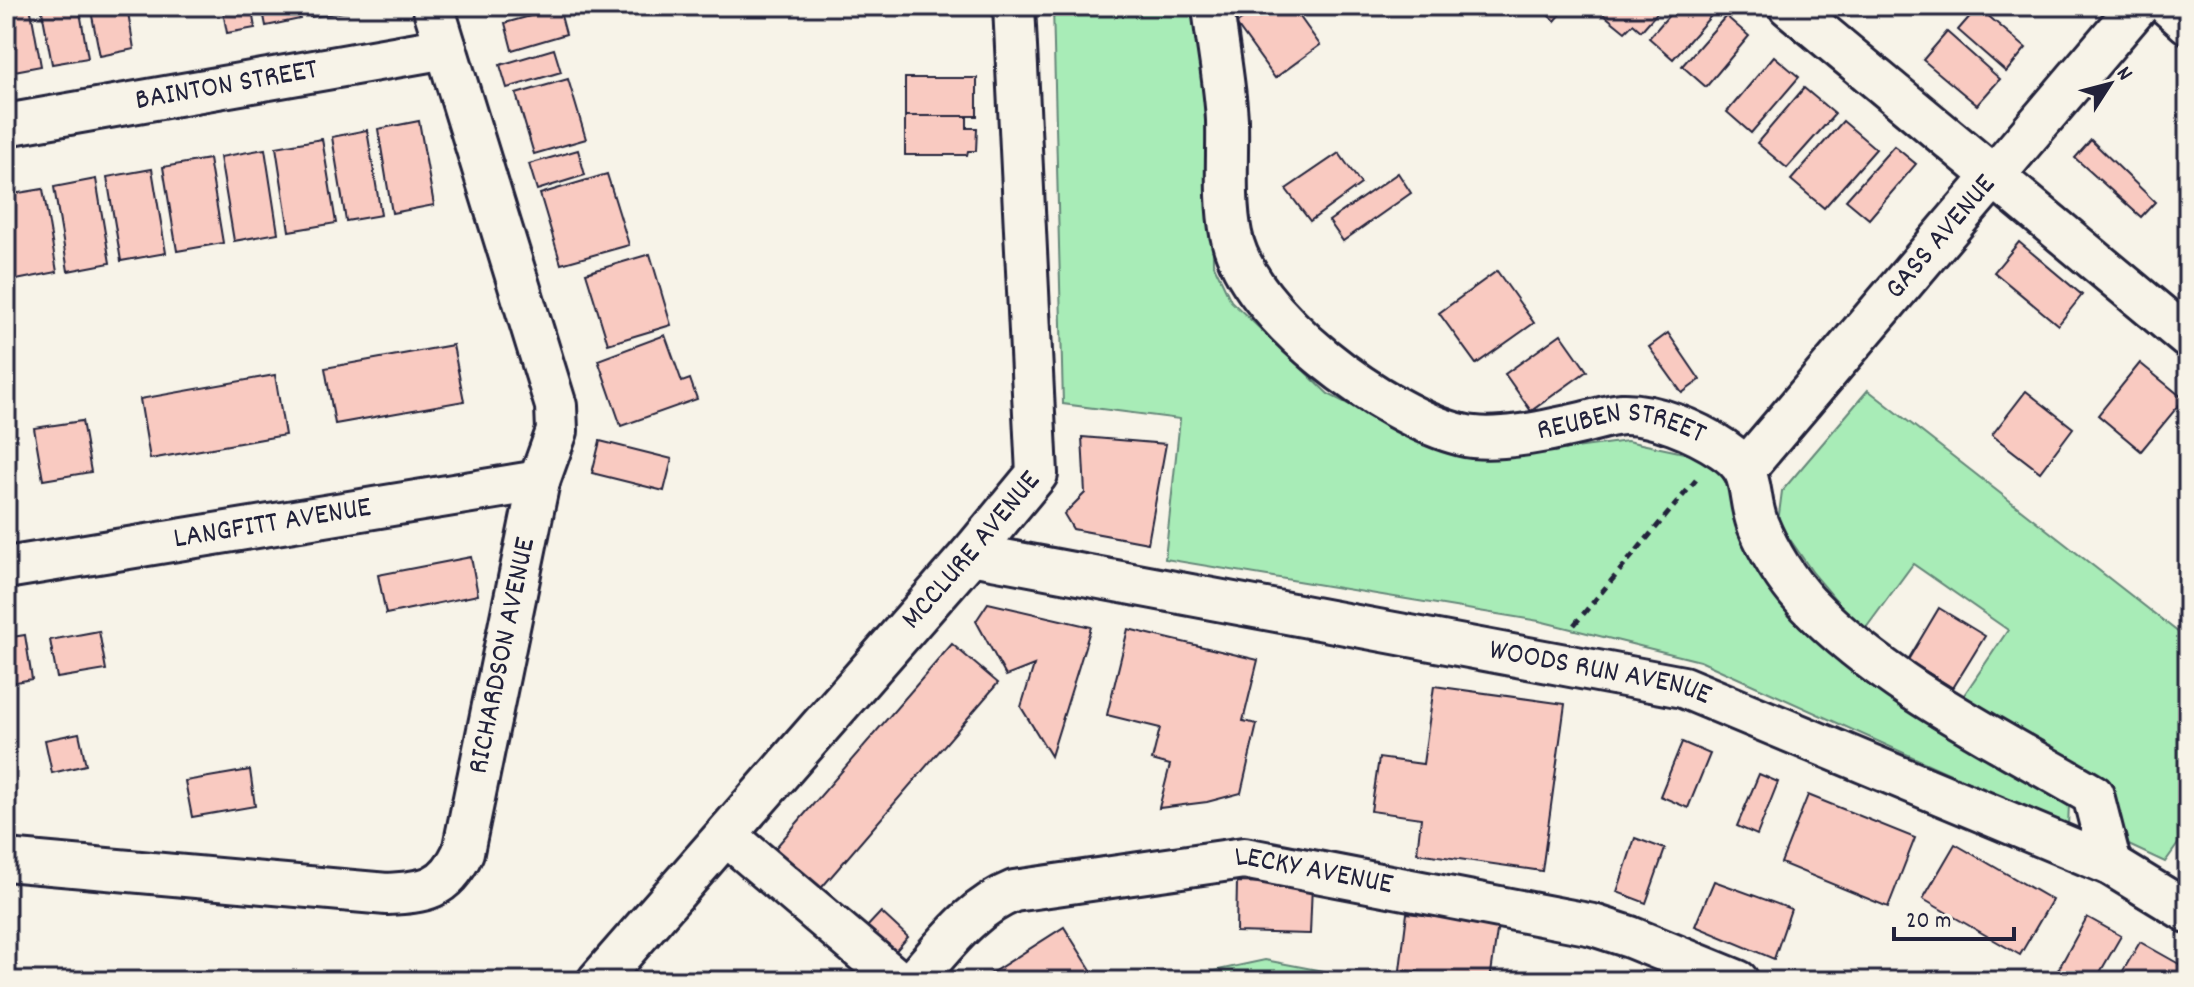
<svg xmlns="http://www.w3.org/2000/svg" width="2194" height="987" font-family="Dekko,sans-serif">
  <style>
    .green { fill: #a8ecb7; stroke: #658779; stroke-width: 2 }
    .building { fill: #f9cac1; stroke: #22223b; stroke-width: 2 }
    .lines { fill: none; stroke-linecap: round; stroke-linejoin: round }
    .minor-casing { stroke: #22223b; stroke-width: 46 }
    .path { stroke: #22223b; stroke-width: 5; stroke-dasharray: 8 6; stroke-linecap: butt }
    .minor { stroke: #f7f3e8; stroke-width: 40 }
    .labels { text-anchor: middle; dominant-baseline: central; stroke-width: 6; stroke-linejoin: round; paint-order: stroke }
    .street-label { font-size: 30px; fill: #22223b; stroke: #f7f3e8 }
  </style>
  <rect width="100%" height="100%" fill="#f7f3e8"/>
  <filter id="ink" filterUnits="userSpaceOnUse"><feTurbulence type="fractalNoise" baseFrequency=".0125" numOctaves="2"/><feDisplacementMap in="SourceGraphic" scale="16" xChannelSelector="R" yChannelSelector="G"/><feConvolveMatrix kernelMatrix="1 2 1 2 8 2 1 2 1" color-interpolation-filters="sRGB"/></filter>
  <g filter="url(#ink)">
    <!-- green -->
    <g class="green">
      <path d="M1053 6H1198L1211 88 1213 263 1231 301 1328 394 1401 431 1456 447 1517 456 1627 441 1703 457 1723 469 1733 508 1766 579 1815 640 1908 709 2069 803 2068 827 1700 661 1539 621 1165 559 1180 419 1063 404Z"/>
      <path d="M1868 390 2188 640V830L2165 862 2120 841 2104 778 1962 698 2008 630 1913 564 1863 632 1813 573 1778 522 1782 491Z"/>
      <path d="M1265 960 1375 981H1167Z"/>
    </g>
    <!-- building -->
    <g class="building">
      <path d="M6 6H30L41 66 9 72 6 55Z"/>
      <path d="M41 6H79L88 58 52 64Z"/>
      <path d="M90 6H127L134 49 100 56Z"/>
      <path d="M222 6H251L255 28 227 33Z"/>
      <path d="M262 6H297L300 19 266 26Z"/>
      <path d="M308 6H348L349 11 310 17Z"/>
      <path d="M1261 6H1292L1320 45 1275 78 1236 24Z"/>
      <path d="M1537 6H1568L1555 21Z"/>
      <path d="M1601 6H1663L1641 31 1633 24 1625 32 1598 10Z"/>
      <path d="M1677 6H1714L1717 9 1673 59 1649 38Z"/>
      <path d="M1978 7 2026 48 2006 72 1958 30Z"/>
      <path d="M559 8 566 34 512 50 505 23Z"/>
      <path d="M1726 16 1749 36 1706 87 1682 66Z"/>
      <path d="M1947 32 2000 79 1977 105 1923 60Z"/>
      <path d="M554 49 561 72 507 88 500 65Z"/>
      <path d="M1774 56 1799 77 1751 133 1727 112Z"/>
      <rect x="905" y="78" width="72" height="38"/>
      <path d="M568 79 586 139 534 154 516 94Z"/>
      <path d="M1804 88 1835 114 1787 168 1757 143Z"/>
      <path d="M905 116H967V128H977L976 151H968L967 155H905Z"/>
      <path d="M419 121 434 205 392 213 378 129Z"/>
      <path d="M1843 121 1876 149 1824 208 1791 180Z"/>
      <path d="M367 130 381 215 346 221 332 137Z"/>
      <path d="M322 139 336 223 289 231 276 147Z"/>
      <path d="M2091 140 2155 202 2141 217 2075 158Z"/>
      <path d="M1894 146 1916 164 1869 219 1846 200Z"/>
      <path d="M265 149 278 233 234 241 220 157Z"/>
      <path d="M578 150 585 175 537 190 529 164Z"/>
      <path d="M1339 153 1361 184 1310 221 1286 189Z"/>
      <path d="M209 159 223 243 177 251 163 167Z"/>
      <path d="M152 169 166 253 121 261 107 177Z"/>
      <path d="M1398 173 1411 193 1343 241 1329 221Z"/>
      <path d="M607 174 629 245 561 264 540 194Z"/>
      <path d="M96 179 110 263 68 271 54 187Z"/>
      <path d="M43 189 57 272 11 281 6 250V195Z"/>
      <path d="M2019 242 2082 295 2058 325 1994 272Z"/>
      <path d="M650 254 671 325 608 344 586 273Z"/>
      <path d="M1497 271 1534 323 1476 364 1439 313Z"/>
      <path d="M1668 333 1700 380 1682 393 1649 347Z"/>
      <path d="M1561 334 1587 371 1531 411 1505 374Z"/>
      <path d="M665 335 682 382 690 379 697 399 621 426 598 360Z"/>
      <path d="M453 345 464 401 335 424 325 368Z"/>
      <path d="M2140 363 2184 399 2141 451 2098 415Z"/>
      <path d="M275 375 285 435 150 459 140 399Z"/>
      <path d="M2026 391 2073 428 2040 472 1992 435Z"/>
      <path d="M82 421 91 472 43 480 34 428Z"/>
      <path d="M1082 437 1166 444 1148 543 1073 529 1064 514 1085 493Z"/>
      <path d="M600 441 672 459 664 491 592 473Z"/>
      <path d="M471 557 478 595 386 614 378 575Z"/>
      <path d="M988 603 1091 627 1051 756 1021 707 1034 665 1006 676 976 621Z"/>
      <path d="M1939 608 1985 636 1953 688 1908 660Z"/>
      <path d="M1128 629 1258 660 1243 721 1257 724 1241 793 1207 802 1159 808 1170 765 1152 760 1160 728 1107 715Z"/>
      <path d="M99 631 106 670 57 678 50 640Z"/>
      <path d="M25 635 32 679 6 684V638Z"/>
      <path d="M952 644 998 683 817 893 771 853Z"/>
      <path d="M1434 686 1565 704 1542 871 1417 853 1421 818 1371 811 1379 758 1423 764Z"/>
      <path d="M79 733 86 765 52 773 45 740Z"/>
      <path d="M1682 742 1710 754 1688 808 1660 796Z"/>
      <path d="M250 770 255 806 192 817 185 781Z"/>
      <path d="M1759 774 1778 782 1757 835 1737 826Z"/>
      <path d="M1808 795 1915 838 1888 907 1781 863Z"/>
      <path d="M1635 838 1665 849 1646 903 1617 892Z"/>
      <path d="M1955 844 2052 900 2020 955 1923 899Z"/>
      <path d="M1714 881 1791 909 1774 959 1695 926Z"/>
      <path d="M1237 882 1312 884 1310 934 1236 932Z"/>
      <path d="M881 912 908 937 893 954 865 929Z"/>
      <path d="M1407 913 1498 924 1490 981 1400 970Z"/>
      <path d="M2087 917 2121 936 2095 981H2052Z"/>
      <path d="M1064 927 1098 981H979Z"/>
      <path d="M2140 942 2188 969V981H2117Z"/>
    </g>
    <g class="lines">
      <!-- minor casing -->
      <g class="minor-casing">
        <g id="minor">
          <path id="s1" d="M1213 6C1217 44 1225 82 1227 120 1228 157 1224 198 1231 234 1246 315 1386 417 1462 435 1474 438 1490 438 1503 437 1530 435 1556 429 1582 423 1595 420 1609 415 1622 414 1654 413 1696 431 1723 449 1758 472 1745 491 1758 525 1770 554 1787 581 1808 604 1887 686 1996 738 2093 795L2111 865"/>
          <path d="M1789 6 2188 338"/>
          <path d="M2169 6 2188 23"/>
          <path id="s2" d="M6 125 446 48"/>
          <path id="s3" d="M1746 468 2138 6"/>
          <path id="s4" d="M971 554 1683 687 2111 865 2188 912"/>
          <path id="s5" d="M6 568 539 481"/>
          <path d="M726 835 898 981"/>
          <path id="s6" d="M6 860 387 894C425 892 445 890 463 852L539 481 557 431 556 406 433 6"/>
          <path id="s7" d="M598 981 971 554 1037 474 1014 6"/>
          <path id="s8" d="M913 981C945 946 969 909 1014 891L1244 858 1593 925 1630 937 1738 981"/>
        </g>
      </g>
      <!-- path -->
      <path class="path" d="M1574 625 1696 480"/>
      <!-- minor -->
      <use href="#minor" class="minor"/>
    </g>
  </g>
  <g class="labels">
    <!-- street labels -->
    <g class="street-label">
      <text stroke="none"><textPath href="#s2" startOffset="224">BAINTON STREET</textPath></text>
      <text stroke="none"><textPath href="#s3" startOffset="302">GASS AVENUE</textPath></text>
      <text stroke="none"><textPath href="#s1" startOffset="708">REUBEN STREET</textPath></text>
      <text stroke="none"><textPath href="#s5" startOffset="270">LANGFITT AVENUE</textPath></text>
      <text stroke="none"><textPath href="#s7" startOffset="570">MCCLURE AVENUE</textPath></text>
      <text stroke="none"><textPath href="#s6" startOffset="676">RICHARDSON AVENUE</textPath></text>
      <text stroke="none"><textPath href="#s4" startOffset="640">WOODS RUN AVENUE</textPath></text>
      <text stroke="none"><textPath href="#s8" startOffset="440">LECKY AVENUE</textPath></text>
    </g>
  </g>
  <!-- margin -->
  <rect width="2194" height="987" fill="none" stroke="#f7f3e8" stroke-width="32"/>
  <rect x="16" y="16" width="2162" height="955" fill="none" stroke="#22223b" stroke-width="3" filter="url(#ink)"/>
  <!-- north arrow -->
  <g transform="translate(2110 84) rotate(54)" stroke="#f7f3e8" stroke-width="6" paint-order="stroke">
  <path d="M0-6L14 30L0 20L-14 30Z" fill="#22223b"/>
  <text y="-12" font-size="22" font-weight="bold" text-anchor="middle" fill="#22223b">N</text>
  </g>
  <!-- scale -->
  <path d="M1894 927v12h120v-12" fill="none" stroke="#22223b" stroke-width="4"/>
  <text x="1906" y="927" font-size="24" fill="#22223b" stroke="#f7f3e8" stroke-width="6" paint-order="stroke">20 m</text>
</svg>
